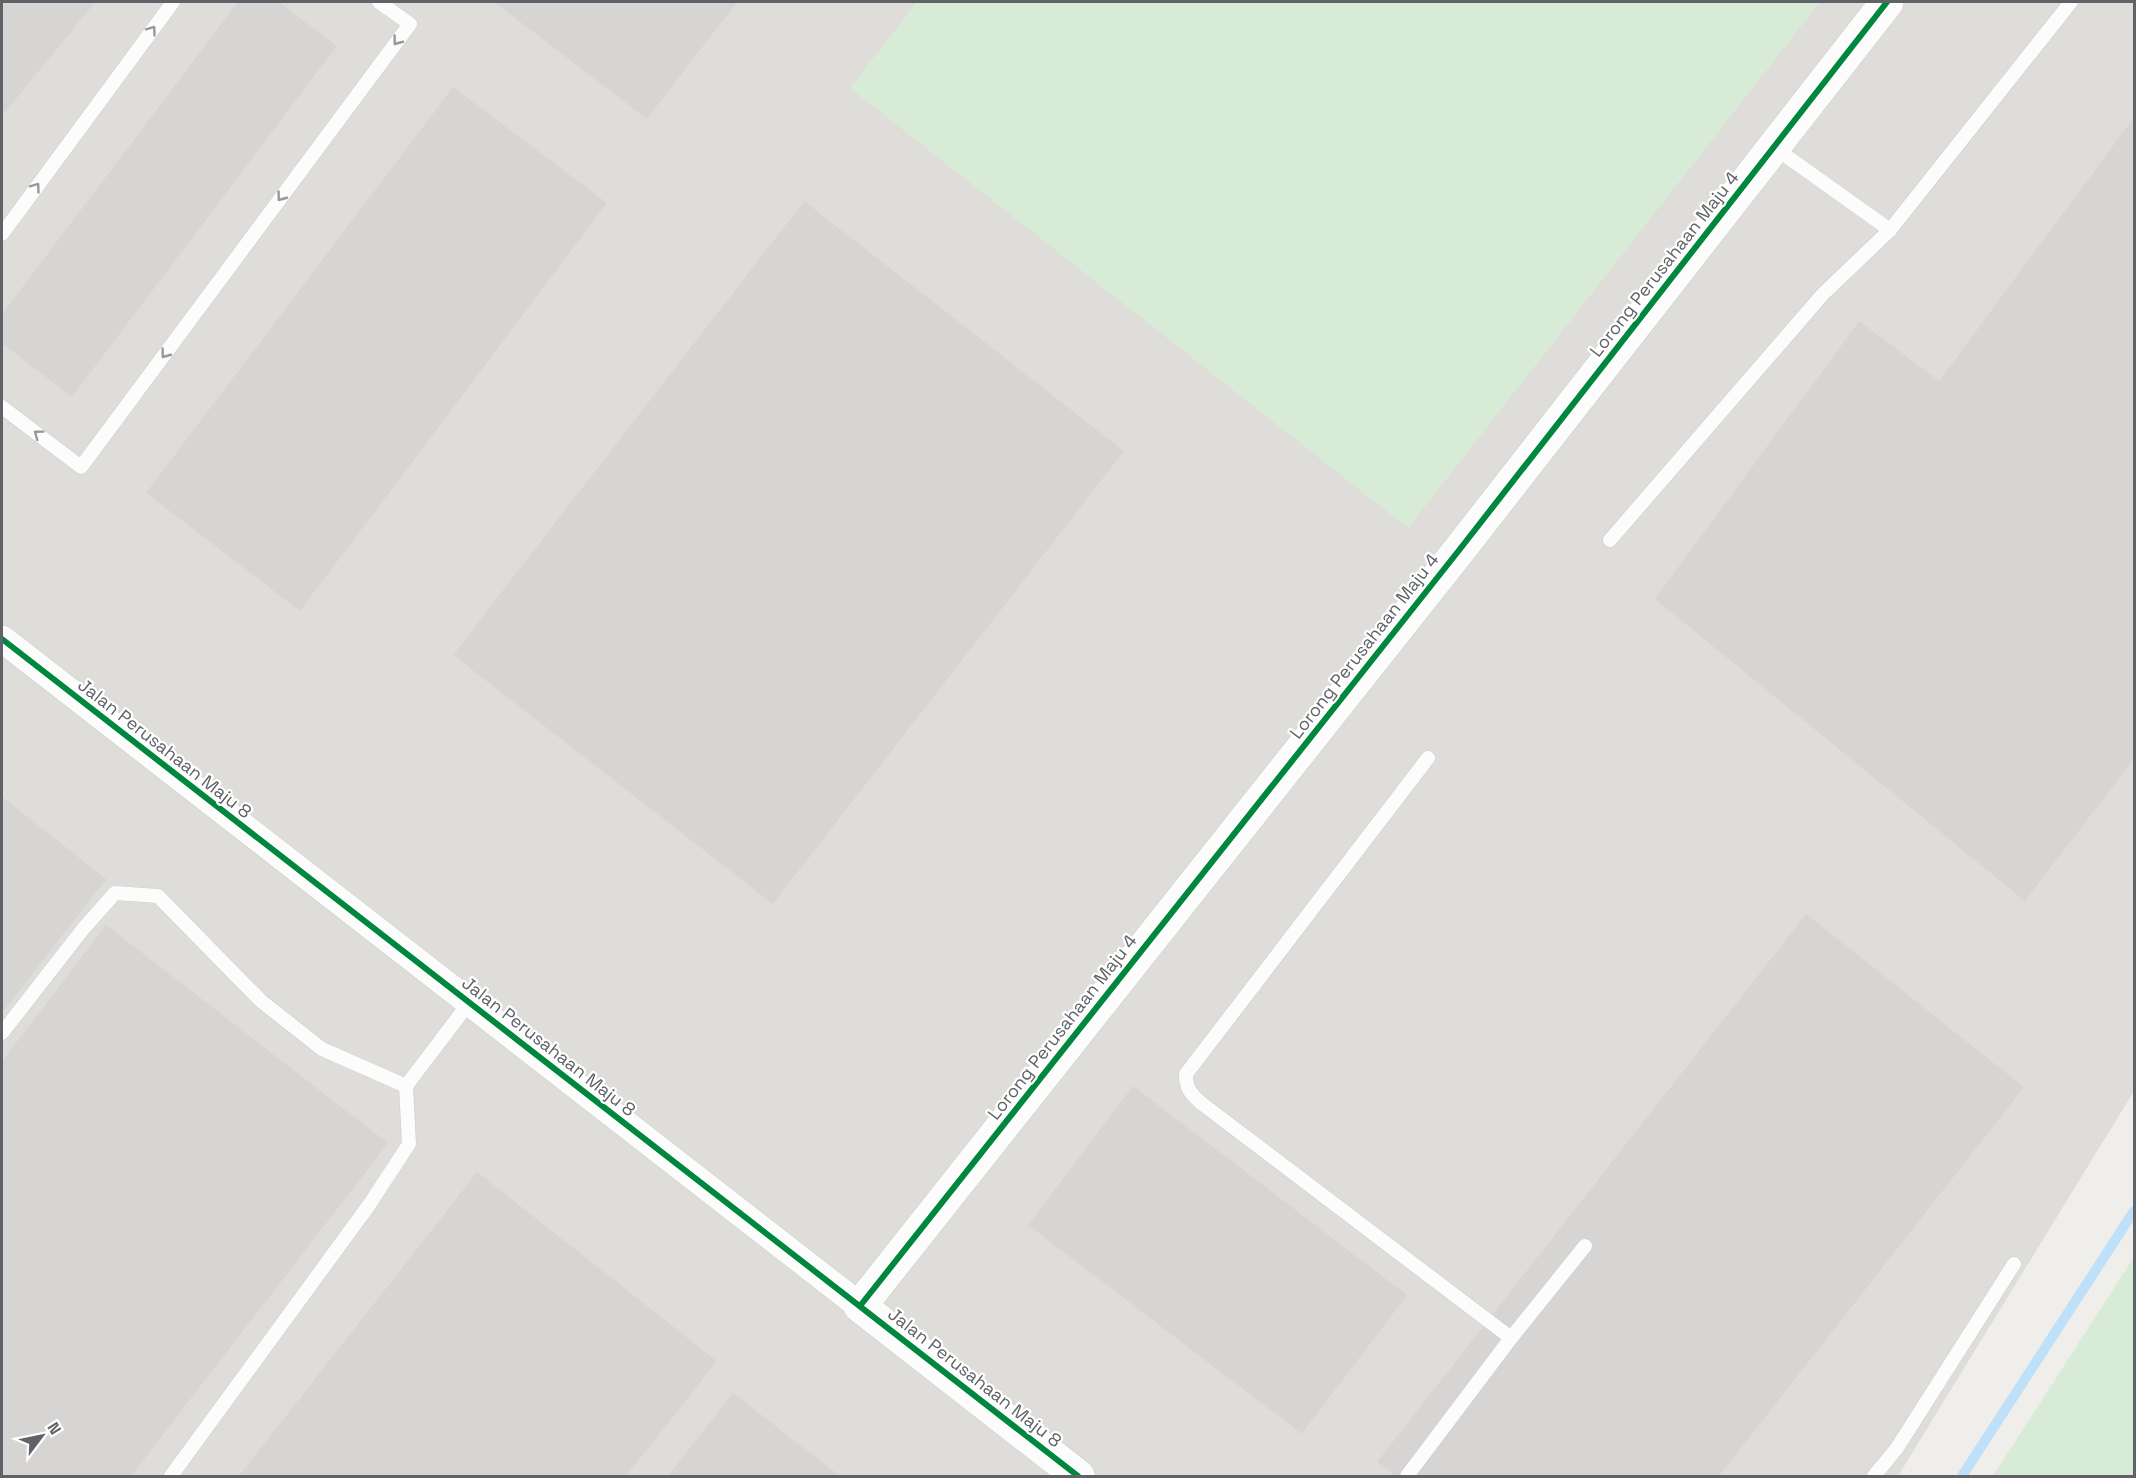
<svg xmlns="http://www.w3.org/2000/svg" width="2136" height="1478" font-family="'Space Grotesk',sans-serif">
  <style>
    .industrial { fill: #dfddda }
    .green { fill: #d8ebd6 }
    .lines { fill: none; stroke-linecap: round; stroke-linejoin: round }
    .stream { stroke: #bfe0f9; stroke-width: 10 }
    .building { fill: #d6d5d3; stroke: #deddd9; stroke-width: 1.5 }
    .service-casing { stroke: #cbcccc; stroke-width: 15 }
    .minor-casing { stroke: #cbcccc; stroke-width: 28 }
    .tertiary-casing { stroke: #cbcccc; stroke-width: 34 }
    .service { stroke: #fdfcfc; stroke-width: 14 }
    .minor { stroke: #fdfcfc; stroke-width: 27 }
    .tertiary { stroke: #fdfcfc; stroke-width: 33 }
    .cycleway-casing { stroke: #fff; stroke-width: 10 }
    .cycleway { stroke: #00873e; stroke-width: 6 }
    .oneway { stroke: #96999c }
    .labels { text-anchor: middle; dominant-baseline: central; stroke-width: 4.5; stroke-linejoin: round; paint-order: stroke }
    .street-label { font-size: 18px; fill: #5f6368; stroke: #fff }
  </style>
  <rect width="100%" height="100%" fill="#efeeea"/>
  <!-- industrial -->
  <path class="industrial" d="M2 2H2134V1091L1898 1476H2Z"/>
  <!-- green -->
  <g class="green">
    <path d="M917 2H1820L1408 528 850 88Z"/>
    <path d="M2134 1257V1476H1993Z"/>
  </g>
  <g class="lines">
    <!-- stream -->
    <path class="stream" d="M1962 1476 2134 1211"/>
  </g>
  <!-- building -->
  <g class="building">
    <path d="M2 2H96L2 117Z"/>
    <path d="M237 2H280L338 46 72 398 2 344V313Z"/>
    <path d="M493 2H738L647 120Z"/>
    <path d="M453 86 608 203 300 612 145 493Z"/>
    <path d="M2134 116V760L2025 902 1654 599 1859 320 1939 380Z"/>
    <path d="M804 200 1125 451 773 905 452 655Z"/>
    <path d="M2 796 107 879 2 1014Z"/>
    <path d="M1806 913 2025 1087 1720 1476H1395L1376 1462Z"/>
    <path d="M106 924 389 1143 132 1476H2V1060Z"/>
    <path d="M1133 1085 1408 1295 1302 1435 1027 1225Z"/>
    <path d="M477 1171 718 1361 627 1476H238Z"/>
    <path d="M733 1392 841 1476H667Z"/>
  </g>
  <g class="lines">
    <!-- service casing -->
    <g class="service-casing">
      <g id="service">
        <path d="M1775 148 1890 230"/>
        <path d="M2 234 173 2"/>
        <path d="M2 407 81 467 410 24 379 2"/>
        <path d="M1610 540 1823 294 1890 230 2071 2"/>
        <path d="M1428 758 1186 1074C1186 1089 1191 1094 1201 1103L1511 1338"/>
        <path d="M2 1033 83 929 115 893 158 896 261 1001 322 1049 406 1086"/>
        <path d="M171 1476 369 1205 409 1144 406 1086 469 1003"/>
        <path d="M1407 1476 1511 1338 1585 1246"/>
        <path d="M1874 1476 1897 1448 2014 1264"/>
      </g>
    </g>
    <!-- minor casing -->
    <g class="minor-casing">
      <path id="minor" d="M2 639 860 1306"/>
    </g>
    <!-- tertiary casing -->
    <g class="tertiary-casing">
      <path id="tertiary" d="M1078 1476 860 1306 1460 549 1887 2"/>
    </g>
    <!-- service -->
    <use href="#service" class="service"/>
    <!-- minor -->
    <use href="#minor" class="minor"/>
    <!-- tertiary -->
    <use href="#tertiary" class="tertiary"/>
    <!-- cycleway casing -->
    <g class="cycleway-casing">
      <g id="cycleway">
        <path d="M2 639 1078 1476"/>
        <path d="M860 1306 1460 549 1887 2"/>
      </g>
    </g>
    <!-- cycleway -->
    <use href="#cycleway" class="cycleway"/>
  </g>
  <!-- one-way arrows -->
  <defs><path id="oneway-chevron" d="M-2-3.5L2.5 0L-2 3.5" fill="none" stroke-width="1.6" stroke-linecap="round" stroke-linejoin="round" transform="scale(1.5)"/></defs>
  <g class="oneway">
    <use href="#oneway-chevron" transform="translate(152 30) rotate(-54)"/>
    <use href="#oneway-chevron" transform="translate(397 41) rotate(127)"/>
    <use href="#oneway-chevron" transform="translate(36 187) rotate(-54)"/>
    <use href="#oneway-chevron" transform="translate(281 197) rotate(127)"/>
    <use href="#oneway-chevron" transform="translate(165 354) rotate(127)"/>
    <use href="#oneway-chevron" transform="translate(38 434) rotate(-143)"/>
  </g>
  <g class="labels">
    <!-- street labels -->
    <g class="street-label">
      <text transform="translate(1664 264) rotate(-52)">Lorong Perusahaan Maju 4</text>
      <text transform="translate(1364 646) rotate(-52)">Lorong Perusahaan Maju 4</text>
      <text transform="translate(165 748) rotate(38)">Jalan Perusahaan Maju 8</text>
      <text transform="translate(1062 1027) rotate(-52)">Lorong Perusahaan Maju 4</text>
      <text transform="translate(549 1046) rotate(38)">Jalan Perusahaan Maju 8</text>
      <text transform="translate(975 1377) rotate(38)">Jalan Perusahaan Maju 8</text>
    </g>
  </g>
  <!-- border -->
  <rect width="2136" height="1478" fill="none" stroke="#5f6368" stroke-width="6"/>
  <!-- north arrow -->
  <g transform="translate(42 1436) rotate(58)" stroke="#ffffff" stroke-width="4.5" paint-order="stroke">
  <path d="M0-4.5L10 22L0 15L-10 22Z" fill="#5f6368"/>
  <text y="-9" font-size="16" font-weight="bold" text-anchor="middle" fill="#5f6368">N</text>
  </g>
</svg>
